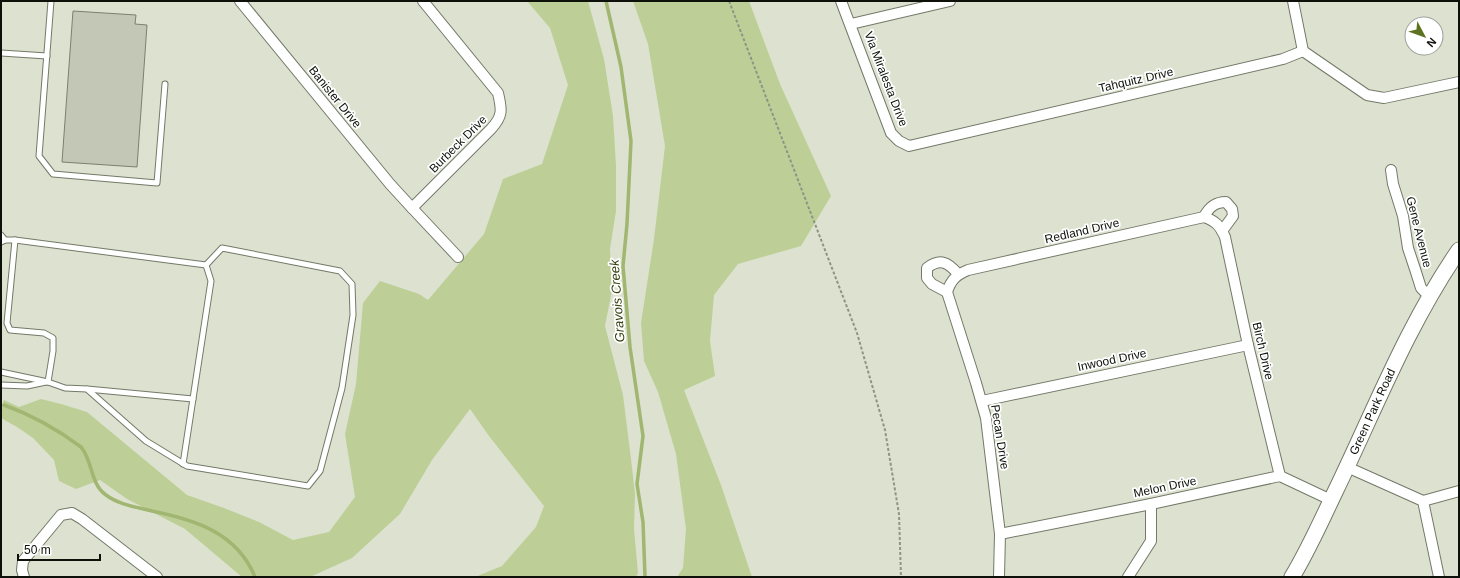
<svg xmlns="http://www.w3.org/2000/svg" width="1460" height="578" font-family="Arial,sans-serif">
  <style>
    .green { fill: #bdcf97 }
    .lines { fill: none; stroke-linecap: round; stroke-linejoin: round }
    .stream { stroke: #a1b670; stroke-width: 3.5 }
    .building { fill: #c2c8b5; stroke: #7b8170 }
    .lane-casing { stroke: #737968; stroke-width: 7 }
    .street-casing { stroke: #737968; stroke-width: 12 }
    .secondary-casing { stroke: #737968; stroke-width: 17 }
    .path { stroke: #909486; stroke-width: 2; stroke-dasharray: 3 2; stroke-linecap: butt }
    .lane { stroke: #fff; stroke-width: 5 }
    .street { stroke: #fff; stroke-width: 10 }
    .secondary { stroke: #fff; stroke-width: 15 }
    .labels { text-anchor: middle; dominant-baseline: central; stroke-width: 3.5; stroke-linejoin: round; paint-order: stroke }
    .street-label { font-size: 12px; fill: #0e100a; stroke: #fff }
    .water-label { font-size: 13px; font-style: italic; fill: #33400b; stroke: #fff }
  </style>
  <rect width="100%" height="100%" fill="#dce2cf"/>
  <!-- green -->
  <g class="green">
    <path d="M527 1H588L604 59 613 116 616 165V211L610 249 612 290 605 326 623 395 631 459 635 494 634 529 638 573 636 577H475L502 566 536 527 544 506 489 436 470 409 432 460 400 514 352 558 310 577H242L185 529 127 499 100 480 76 489 59 481 54 460 33 438 17 427 1 418V408L4 400 19 407 41 399 61 404 87 412 187 495 224 508 259 522 293 540 329 532 355 497 345 434 356 384 363 303 380 281 419 294 428 300 484 234 503 179 542 164 568 85 550 28Z"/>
    <path d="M633 1H749L780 84 831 196 801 246 738 264 714 295 710 341 715 376 684 390 721 485 752 577H677L683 568 686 529 676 454 658 392 644 361 641 323 654 239 665 146 648 44Z"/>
  </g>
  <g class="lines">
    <!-- stream -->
    <g class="stream">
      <path d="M606 1 621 67 631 141 627 224 623 266 630 347 643 436 637 484 643 522 645 577"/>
      <path d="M4 405C32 415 57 429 81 447 93 461 90 484 106 495 119 505 137 507 152 511 196 520 237 533 255 577"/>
    </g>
  </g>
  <!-- building -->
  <path class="building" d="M73 11 136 15 135 24 147 25 137 167 62 162Z"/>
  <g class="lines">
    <!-- lane casing -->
    <g class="lane-casing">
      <g id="lane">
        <path d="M51 1 39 156 53 174 157 183 165 84"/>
        <path d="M1 53 47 56"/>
        <path d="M1 235 5 240"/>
        <path d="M15 240 7 323 10 330 44 333 53 338V351L48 382"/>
        <path d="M1 242 5 240H15L206 265 222 248 340 271 352 284 353 315 342 388 320 471 308 486 187 466 146 441 87 389 65 388 48 382 1 372"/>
        <path d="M1 385 27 386 46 382"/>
        <path d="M87 389 193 399"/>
        <path d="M183 464 211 281 206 265"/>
      </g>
    </g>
    <!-- street casing -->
    <g class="street-casing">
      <g id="street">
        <path d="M240 1 390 184 412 208"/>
        <path d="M423 1 498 93C502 110 503 116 491 129L412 208 458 257"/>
        <path d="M841 1 891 133 899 141 909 146 1283 59 1303 51"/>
        <path d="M1293 1 1303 51"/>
        <path d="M851 24 950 1"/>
        <path d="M1303 51 1367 95 1384 98 1459 82"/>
        <path d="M1391 170 1393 184 1403 216 1408 248 1415 269 1421 288 1430 297"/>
        <path d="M1204 217C1209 207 1215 202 1226 202L1232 209 1233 216 1222 231"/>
        <path d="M947 292 932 284 927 278V268C940 258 948 262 958 274"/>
        <path d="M982 401 1248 345"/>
        <path d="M1347 467 1423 501 1439 577"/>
        <path d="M1423 501 1459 491"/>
        <path d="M1000 534 1151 504 1280 476 1331 500"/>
        <path d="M24 577 22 570 23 561 61 515 72 513 82 519 157 577"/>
        <path d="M999 577 1000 534 986 418 976 383 947 292C951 280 956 275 968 270L1204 217C1216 221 1220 226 1225 237L1248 345 1280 476"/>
        <path d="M1128 577 1151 541V504"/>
      </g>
    </g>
    <!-- secondary casing -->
    <g class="secondary-casing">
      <g id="secondary">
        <path id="s1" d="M1292 577C1309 549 1322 519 1336 490 1375 409 1408 324 1459 250"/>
      </g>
    </g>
    <!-- path -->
    <path class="path" d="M729 1 857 333 885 430 899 514 901 577"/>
    <!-- lane -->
    <use href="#lane" class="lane"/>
    <!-- street -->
    <use href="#street" class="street"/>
    <!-- secondary -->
    <use href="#secondary" class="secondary"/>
  </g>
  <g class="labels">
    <!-- street labels -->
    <g class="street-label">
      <text transform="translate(886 79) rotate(69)">Via Miralesta Drive</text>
      <text transform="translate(1136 80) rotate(-13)">Tahquitz Drive</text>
      <text transform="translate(335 97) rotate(51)">Banister Drive</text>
      <text transform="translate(458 144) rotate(-45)">Burbeck Drive</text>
      <text transform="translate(1082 231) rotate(-13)">Redland Drive</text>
      <text transform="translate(1419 232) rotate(76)">Gene Avenue</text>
      <text transform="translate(1263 351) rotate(77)">Birch Drive</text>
      <text transform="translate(1112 360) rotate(-12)">Inwood Drive</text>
      <text stroke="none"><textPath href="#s1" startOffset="184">Green Park Road</textPath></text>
      <text transform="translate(1000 437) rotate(81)">Pecan Drive</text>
      <text transform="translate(1165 487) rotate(-12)">Melon Drive</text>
    </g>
    <!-- water labels -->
    <g class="water-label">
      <text transform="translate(617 301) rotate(-94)">Gravois Creek</text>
    </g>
  </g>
  <!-- border -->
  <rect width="1460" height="578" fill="none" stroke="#0e100a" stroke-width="4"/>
  <!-- north arrow -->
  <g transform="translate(1424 36) rotate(131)"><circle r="19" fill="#ffffff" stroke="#9f9f9d"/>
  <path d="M0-3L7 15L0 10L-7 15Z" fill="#5e7322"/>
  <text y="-6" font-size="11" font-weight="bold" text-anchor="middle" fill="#0e100a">N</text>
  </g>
  <!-- scale -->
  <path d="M18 554v6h82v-6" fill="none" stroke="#0e100a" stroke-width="2"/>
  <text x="24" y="554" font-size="12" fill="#0e100a" stroke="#ffffff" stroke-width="3" paint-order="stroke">50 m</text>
</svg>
